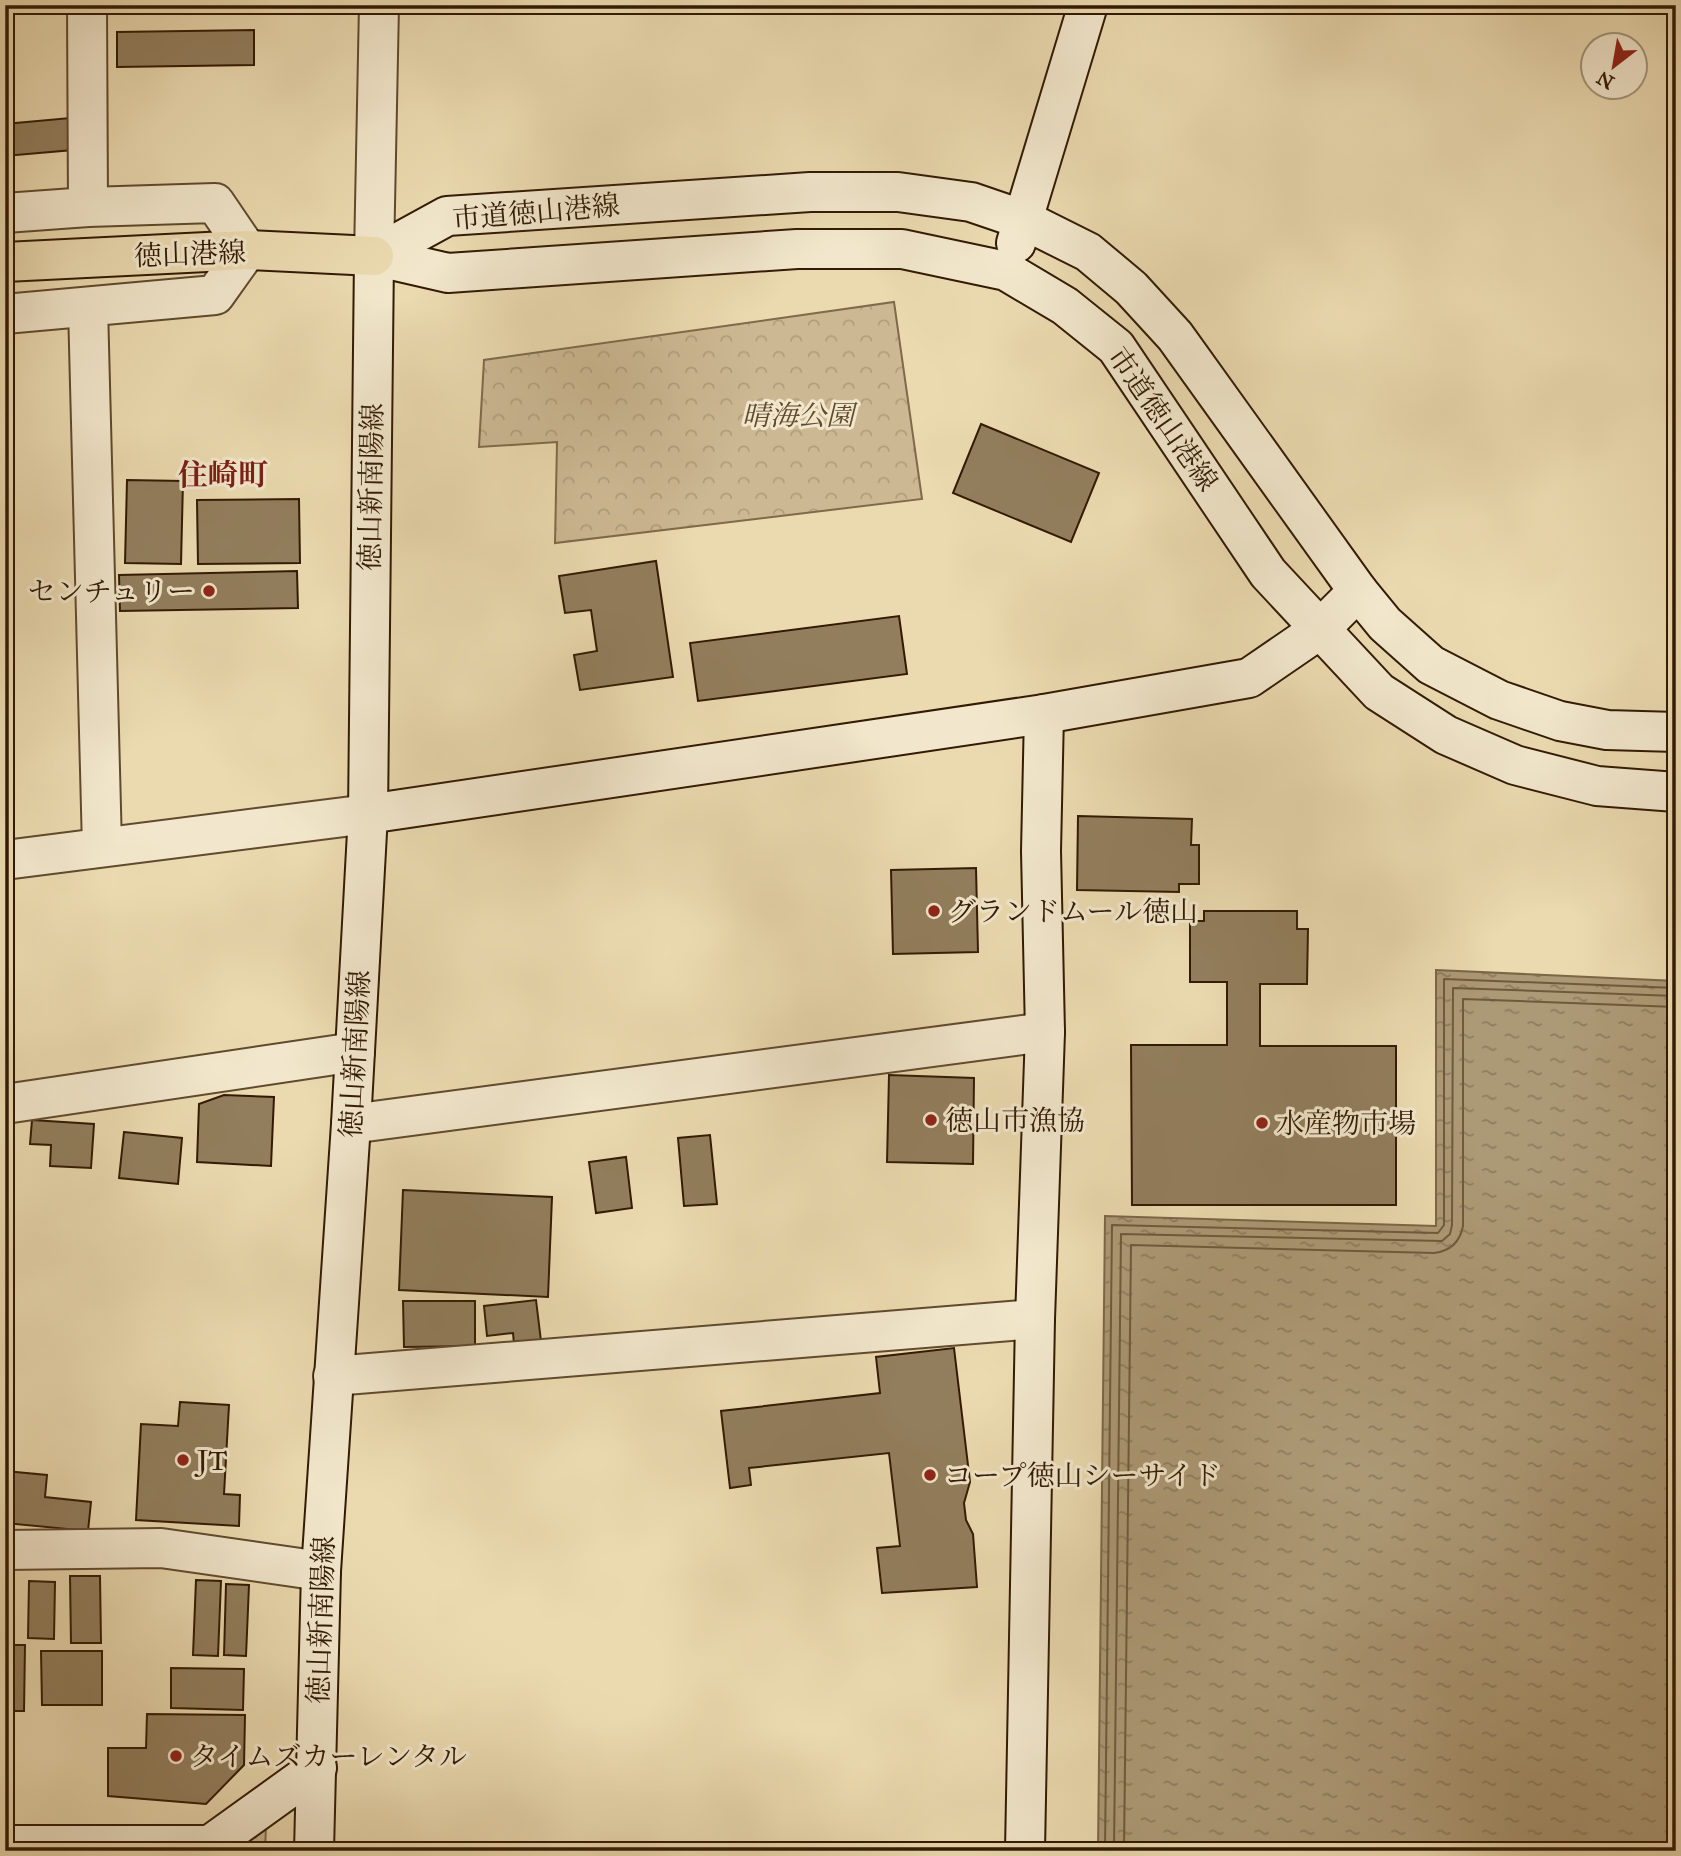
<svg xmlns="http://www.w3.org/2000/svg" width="1681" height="1856" font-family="'IM FELL Great Primer','Noto Serif JP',serif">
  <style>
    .grass { fill: url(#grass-dots); stroke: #7f6a4b; stroke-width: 2 }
    .forest { fill: url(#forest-crowns); stroke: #7f6a4b; stroke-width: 2 }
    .water { fill: url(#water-ripples); stroke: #7b6647; stroke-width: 2 }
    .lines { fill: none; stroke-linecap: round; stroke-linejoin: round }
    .shore { stroke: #6f5a3c; stroke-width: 2 }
    .building { fill: #927e5d; stroke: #321a03; stroke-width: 2 }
    .street-casing { stroke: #604a2e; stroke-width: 42 }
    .secondary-casing { stroke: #321a03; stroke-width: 42 }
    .primary-casing { stroke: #321a03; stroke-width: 42 }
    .street { stroke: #f2e7cc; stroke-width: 38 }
    .secondary { stroke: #f2e7cc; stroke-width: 38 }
    .primary { stroke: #ebdab0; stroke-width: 38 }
    .poi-dot { fill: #8f2418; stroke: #f2e7cc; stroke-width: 2.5 }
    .labels { text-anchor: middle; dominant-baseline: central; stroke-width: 6; stroke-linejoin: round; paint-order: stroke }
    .street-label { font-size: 28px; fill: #321a03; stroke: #f2e7cc }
    .park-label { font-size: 28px; font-style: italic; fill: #604a2e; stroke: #f2e7cc }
    .poi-label { font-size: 28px; fill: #321a03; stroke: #f2e7cc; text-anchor: start }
    .neighbourhood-label { font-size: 30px; font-weight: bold; fill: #7a1f14; stroke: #f2e7cc }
  </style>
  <defs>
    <pattern id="grass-dots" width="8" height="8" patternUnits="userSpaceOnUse" patternTransform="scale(1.75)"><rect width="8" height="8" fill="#ccb993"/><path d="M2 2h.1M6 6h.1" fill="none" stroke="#b09e7d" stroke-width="1.8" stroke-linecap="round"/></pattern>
    <pattern id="forest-crowns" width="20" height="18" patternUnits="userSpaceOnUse" patternTransform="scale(1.75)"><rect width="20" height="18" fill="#ccb993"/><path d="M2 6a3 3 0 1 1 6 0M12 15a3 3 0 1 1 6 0" fill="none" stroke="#b09e7d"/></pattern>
    <pattern id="water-ripples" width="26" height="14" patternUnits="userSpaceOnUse" patternTransform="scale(1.75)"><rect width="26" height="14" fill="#ac9975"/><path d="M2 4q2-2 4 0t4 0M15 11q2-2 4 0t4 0" fill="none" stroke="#8d7c5e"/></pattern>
  </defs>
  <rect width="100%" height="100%" fill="#ebdab0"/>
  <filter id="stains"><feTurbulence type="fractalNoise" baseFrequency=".00286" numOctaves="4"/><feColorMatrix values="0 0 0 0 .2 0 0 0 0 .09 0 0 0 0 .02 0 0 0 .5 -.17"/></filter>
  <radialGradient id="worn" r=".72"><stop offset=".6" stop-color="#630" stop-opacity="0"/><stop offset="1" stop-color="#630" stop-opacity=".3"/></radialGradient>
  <!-- grass -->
  <path class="grass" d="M266 1826 265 1851H240L241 1839Z"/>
  <!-- forest -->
  <path class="forest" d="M894 302 922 499 555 543 557 442 479 447 484 360Z"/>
  <!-- water -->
  <path class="water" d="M1436 970 1676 981V1851H1098L1105 1216 1436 1226Z"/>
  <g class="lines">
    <!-- shore -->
    <g class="shore">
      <path d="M1105 1851 1112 1225 1438 1233 1444 1225V979L1676 988"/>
      <path d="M1114 1851 1121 1234 1442 1241 1450 1234 1452 1225 1453 988 1676 996"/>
      <path d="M1124 1851 1131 1245 1434 1253C1450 1251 1460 1242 1463 1226V999L1676 1007"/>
    </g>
  </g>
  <!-- building -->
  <g class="building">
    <path d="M254 30V65L117 67V32Z"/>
    <path d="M70 118 73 150 5 156V124Z"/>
    <path d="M981 424 1099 473 1071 542 953 493Z"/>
    <path d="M127 480 183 481 181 564 125 563Z"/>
    <path d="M299 499 300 563 198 564 197 500Z"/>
    <path d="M656 561 673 677 580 690 574 655 597 651 591 610 565 613 559 576Z"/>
    <path d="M297 571 298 608 120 611 119 575Z"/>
    <path d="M899 616 907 674 698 701 690 643Z"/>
    <path d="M1078 816 1192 819 1191 845H1199V884H1179V892L1077 890Z"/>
    <path d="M976 868 978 952 893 954 891 870Z"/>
    <path d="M1204 911H1297V929H1308L1307 984H1260V1046H1396V1205H1132L1131 1045H1227V982H1190V921H1204Z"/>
    <path d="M889 1075 974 1078 973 1164 887 1162Z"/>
    <path d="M224 1095 274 1097 271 1166 197 1162 199 1104Z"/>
    <path d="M32 1120 94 1124 91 1168 50 1166 51 1145 30 1144Z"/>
    <path d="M124 1132 182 1138 178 1184 119 1178Z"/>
    <path d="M710 1135 717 1204 684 1206 678 1138Z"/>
    <path d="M626 1157 632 1208 596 1213 589 1162Z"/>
    <path d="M403 1190 552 1197 548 1297 399 1290Z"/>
    <path d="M536 1300 541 1341 514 1344 513 1333 487 1336 484 1306Z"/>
    <path d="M403 1301H475V1346L404 1347Z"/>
    <path d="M954 1348 970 1482 964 1503 966 1520 973 1534 977 1587 882 1593 877 1548 900 1546 889 1453 749 1468 751 1485 730 1488 721 1411 880 1393 876 1357Z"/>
    <path d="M180 1402 229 1405 224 1494 240 1495 239 1526 136 1520 141 1424 178 1426Z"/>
    <path d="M5 1471 47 1475 45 1497 91 1502 88 1531 5 1523Z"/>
    <path d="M70 1576H100L101 1643H71Z"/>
    <path d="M196 1580 221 1581 218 1656 193 1655Z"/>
    <path d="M29 1581 55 1582 54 1639 28 1638Z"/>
    <path d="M226 1584 249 1585 246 1656 224 1655Z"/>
    <path d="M5 1645H25L24 1711H5Z"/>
    <path d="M41 1651H102V1705H42Z"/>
    <path d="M171 1668 244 1669 243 1710 171 1708Z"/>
    <path d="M147 1714 245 1715 244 1765 206 1804 108 1796V1748H146Z"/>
  </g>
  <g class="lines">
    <!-- street casing -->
    <g class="street-casing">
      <g id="street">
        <path d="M87 5 88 207"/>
        <path d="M5 213 88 207 215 203 247 250 215 295 5 314"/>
        <path d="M374 256 379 5"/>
        <path d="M88 307 102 847"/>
        <path d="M5 860 368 814"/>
        <path d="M5 1104 355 1052"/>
        <path d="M351 1124 1045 1032"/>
        <path d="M333 1376 1035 1319"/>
        <path d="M5 1550 161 1548 321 1571"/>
      </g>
    </g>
    <!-- secondary casing -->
    <g class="secondary-casing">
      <g id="secondary">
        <path d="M1016 243 1088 5"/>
        <path d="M374 256 447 216 810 192H898L971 202 1024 220 1088 252 1131 288 1175 336 1358 591 1385 624 1431 665 1499 700 1560 721 1607 730 1676 732"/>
        <path d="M374 256 448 273 797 249H902L1006 271 1065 306 1116 347 1268 573 1379 692 1446 735 1515 765 1597 786 1676 792"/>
        <path d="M368 814 1044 714 1249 678 1319 630 1358 591"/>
        <path d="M5 1845H210L317 1768"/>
        <path d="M314 1851 321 1571 351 1124 368 814 374 256"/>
        <path d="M1025 1851 1035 1319 1045 1032 1041 851 1044 714"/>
      </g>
    </g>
    <!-- primary casing -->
    <g class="primary-casing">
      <path id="primary" d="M5 262 247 250 374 256"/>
    </g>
    <!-- street -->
    <use href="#street" class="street"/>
    <!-- secondary -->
    <use href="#secondary" class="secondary"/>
    <!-- primary -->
    <use href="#primary" class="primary"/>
  </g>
  <!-- markers -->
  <g class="poi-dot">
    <circle cx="209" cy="591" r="7"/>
    <circle cx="934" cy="911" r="7"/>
    <circle cx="931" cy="1120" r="7"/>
    <circle cx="1262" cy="1123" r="7"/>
    <circle cx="183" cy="1460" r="7"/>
    <circle cx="930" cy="1475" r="7"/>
    <circle cx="176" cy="1756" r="7"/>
  </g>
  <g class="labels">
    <!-- street labels -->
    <g class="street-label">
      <text transform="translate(536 212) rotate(-5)">市道徳山港線</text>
      <text transform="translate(190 254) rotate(-2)">徳山港線</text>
      <text transform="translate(1163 419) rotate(55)">市道徳山港線</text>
      <text transform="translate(371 487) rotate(-89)">徳山新南陽線</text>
      <text transform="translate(355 1054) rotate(-87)">徳山新南陽線</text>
      <text transform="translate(321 1620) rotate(-88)">徳山新南陽線</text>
    </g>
    <!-- park labels -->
    <g class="park-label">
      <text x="798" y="415">晴海公園</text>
    </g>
    <!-- poi labels -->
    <g class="poi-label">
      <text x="195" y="591" text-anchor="end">センチュリー</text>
      <text x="948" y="911">グランドムール徳山</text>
      <text x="945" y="1120">徳山市漁協</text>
      <text x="1276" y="1123">水産物市場</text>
      <text x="197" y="1460">JT</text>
      <text x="944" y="1475">コープ徳山シーサイド</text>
      <text x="190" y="1756">タイムズカーレンタル</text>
    </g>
    <!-- neighbourhood labels -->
    <g class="neighbourhood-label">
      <text x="223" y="475">住崎町</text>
    </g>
  </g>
  <!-- margin -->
  <rect width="1681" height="1856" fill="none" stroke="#ebdab0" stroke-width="28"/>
  <rect x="7" y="7" width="1667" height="1842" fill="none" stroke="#321a03" stroke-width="3.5"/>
  <rect x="14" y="14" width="1653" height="1828" fill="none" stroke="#321a03" stroke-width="2"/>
  <!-- north arrow -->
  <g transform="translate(1614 66) rotate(211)"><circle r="33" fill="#f2e7cc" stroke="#a5957c" stroke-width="2"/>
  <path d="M0-5L12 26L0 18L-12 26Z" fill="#8f2418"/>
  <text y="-10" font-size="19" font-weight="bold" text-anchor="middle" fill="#321a03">N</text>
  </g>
  <rect width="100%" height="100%" filter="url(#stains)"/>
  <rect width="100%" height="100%" fill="url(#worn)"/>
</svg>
